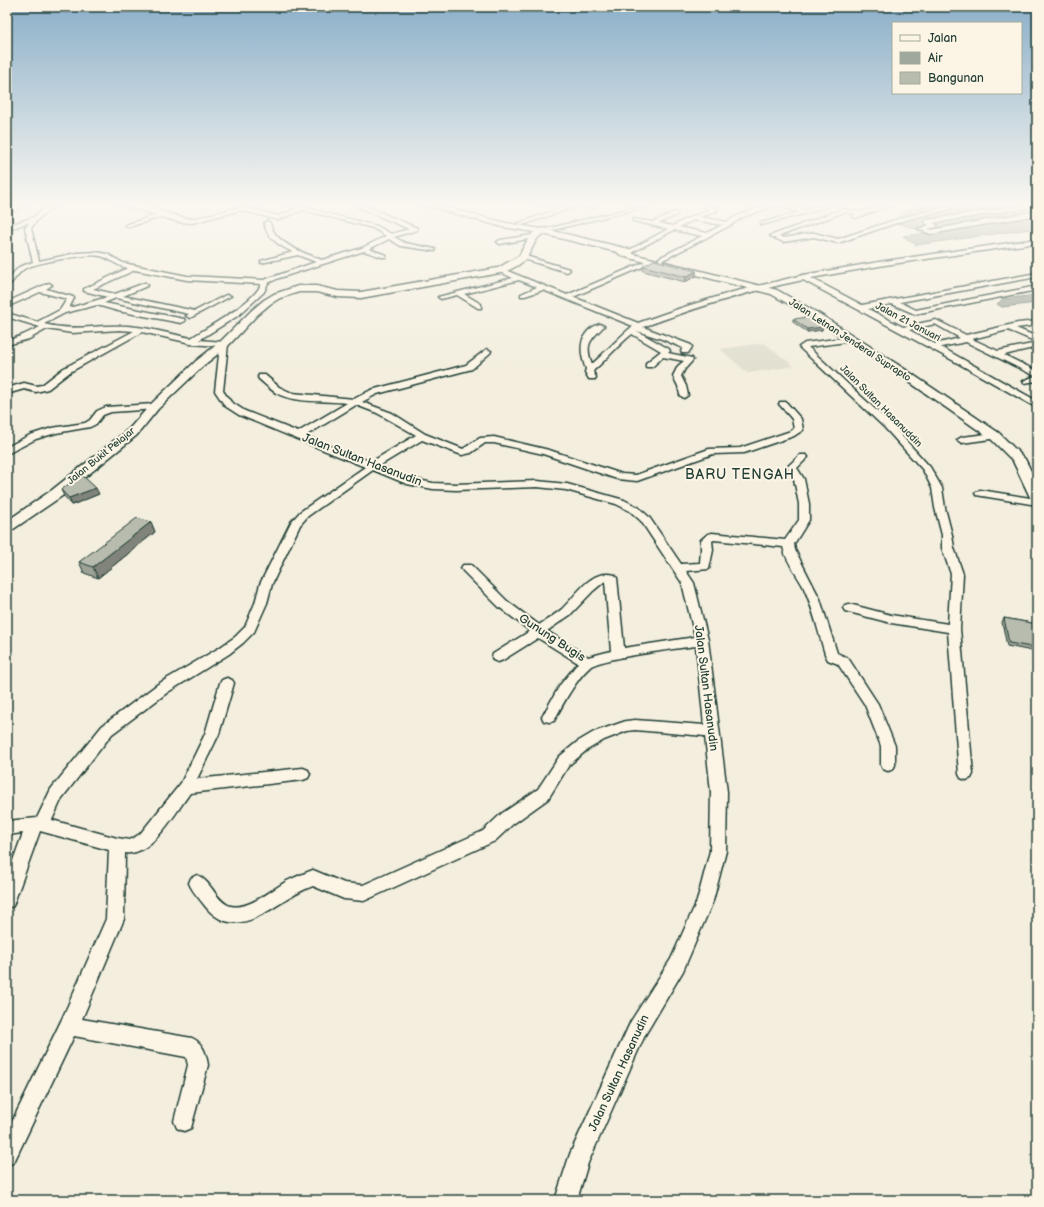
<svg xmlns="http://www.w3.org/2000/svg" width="1044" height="1207" font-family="'Balsamiq Sans',sans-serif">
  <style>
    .built { fill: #e1dfd0 }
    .water { fill: #a0a89b; stroke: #6c7d72 }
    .pier { fill: #f3eede; fill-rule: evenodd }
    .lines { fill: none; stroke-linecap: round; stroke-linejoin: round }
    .street-casing { stroke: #1f3d34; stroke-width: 3 }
    .secondary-casing { stroke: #1f3d34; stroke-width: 3 }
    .street { fill: #fcf5e5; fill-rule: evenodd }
    .secondary { fill: #fcf5e5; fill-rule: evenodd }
    .wall { fill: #9ea296; stroke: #1f3d34 }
    .shaded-wall { fill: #81847a; stroke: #1f3d34 }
    .building { fill: #b8bcae; stroke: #1f3d34 }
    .labels { text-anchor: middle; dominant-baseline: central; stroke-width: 4; stroke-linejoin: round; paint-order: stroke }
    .far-street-label { font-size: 10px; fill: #1f3d34; stroke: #fcf5e5 }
    .street-label { font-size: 12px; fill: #1f3d34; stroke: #fcf5e5 }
    .quarter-label { font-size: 14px; letter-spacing: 1px; fill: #1f3d34; stroke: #fcf5e5 }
  </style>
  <rect width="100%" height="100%" fill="#f3eede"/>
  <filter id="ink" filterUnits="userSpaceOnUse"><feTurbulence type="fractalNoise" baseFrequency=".025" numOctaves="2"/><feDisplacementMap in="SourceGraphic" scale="8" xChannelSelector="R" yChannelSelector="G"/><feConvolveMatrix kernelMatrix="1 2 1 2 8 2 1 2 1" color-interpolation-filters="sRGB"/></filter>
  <g filter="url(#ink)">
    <!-- built -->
    <path class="built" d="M764 343 794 366 748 373 720 349Z"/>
    <!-- water -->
    <g class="water">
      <path d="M916 203H1037V228L916 245 903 236 928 233 894 222 908 218 900 214 918 206Z"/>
      <path d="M1037 295V303L1002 307 997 304 1003 299Z"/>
    </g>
    <!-- pier -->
    <path class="pier" d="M952 203H957L969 207 1002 203 972 208 983 212 1037 203V205L1015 209 1029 214H1037L929 233 916 229 933 226 924 222 980 212 969 209H963L966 208 954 203 944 205 946 207 940 205ZM1012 209 1026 214 928 232 924 229 939 226 930 223 933 222 938 224Z"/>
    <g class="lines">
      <!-- street casing -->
      <g class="street-casing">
        <g id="street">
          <path d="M48 203H54V206L38 219 31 228 39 261 77 253 96 252 107 254 123 263 187 276 264 280 316 262 298 255 261 263V261L293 252C280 246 267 238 264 223L267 221 270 223C275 244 304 253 322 260L362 248 386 236 373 228 303 210 278 220 240 210V208L242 207 278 216 297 209 277 203H286L377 226 391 234 409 229 356 206 355 205 358 203 417 228V230L394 237 405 243 435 249V251L401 246 389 239 369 249 386 255V257H382L364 251 279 278 268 283 264 292 239 315 199 340 224 342 228 344 223 391 231 402 245 411 298 432 347 403C324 400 297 404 276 393 270 389 265 384 259 379L258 377 259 375H265L279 387 292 393 354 399 371 390 466 365 487 349 491 351 490 353 472 369 377 394 362 402 392 413 425 434 463 449 480 438 494 437 549 450 622 474 636 475 709 449 740 448 788 432 794 429 792 419 779 404 780 402H786L801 419 803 430 794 436 744 453 713 454 637 481 617 479 543 454 494 443H485L471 453 462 455 422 440 379 466 413 479 433 483 456 484 537 481 567 484 624 500 638 507 649 517 681 564 700 563 701 550V540L708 534 712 533 785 540 799 520V504L794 479 787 467 800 455H806L808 457 797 468 804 479 809 504V520L794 544 795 550 820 599 837 653 848 658 878 704 895 746V765L893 769 888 771 883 769 881 765V746L865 705 838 664 828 660 825 654C818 631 813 607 803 586 796 573 786 561 783 547L714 540 712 541 713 550 709 569 686 571 694 583 708 640 727 792 726 851 713 901 683 971 645 1035 588 1163 577 1200H555L570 1154 631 1021 671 959 697 901 710 851 711 792 705 736 635 730 627 731 604 740 587 750 569 765 548 799 513 824 495 841 364 901 344 899 313 886C277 898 239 948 205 906 199 898 192 891 189 883L191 878 197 875C211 881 215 899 228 905 245 913 273 889 287 881 296 877 304 873 313 870L344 883 363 885 483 831 501 814 538 789 559 757 577 742 594 732 626 721 635 720 704 725 696 646C679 648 598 659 590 667 576 679 563 704 554 721L549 722 544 721 542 717 560 685 578 663 538 638 503 660 498 662 493 660 492 657 493 654 530 631 499 607 463 571 461 568 463 565H471L507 601 539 625C546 620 555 615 562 609 578 594 590 569 615 575L617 578 624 648 695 637 682 583 641 521 630 511 616 504 566 490 537 487 456 490 433 489 407 484 373 470 308 516 300 525 272 584 267 603 254 632 243 643 229 654 168 692 112 734 62 798 52 820 117 838 130 840 140 834 181 783 205 734 220 683 222 680 227 678 232 680 234 683 219 734 197 779 303 768 308 770 310 774 308 778 303 780 190 793C176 812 151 857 125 853L124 919 82 1019 192 1038C203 1043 206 1053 208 1065L191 1128 184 1131 177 1128 174 1121 188 1065 186 1057 74 1036 14 1162 7 1166V1132L62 1019 106 919 109 850 40 831 15 900 13 906 7 908V877L23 833 7 835V821L37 818 51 789 102 726 158 684 219 648 235 637 245 627 255 603 260 584 291 522 300 512 365 467 239 415 225 406 215 391 220 346 190 344 186 342 142 332 70 372 48 389 36 392 24 389 7 394V388L24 383 36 386 42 385 64 368 134 331 119 330 72 333 47 329 29 339 7 345V341L23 335 40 327 7 317V313L37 322 60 310 67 299 40 292 7 307V302L49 283 52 285 46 289 73 297 74 298 69 308 108 297 84 291V289L128 268C115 266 109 257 100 256 88 253 34 263 24 269 18 273 14 281 9 285L7 286V280L19 267 33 262 25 228 30 222 7 230V226L34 217 48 205ZM135 270 187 280 261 284C255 302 208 327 191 338 169 334 148 327 127 326 97 324 74 332 44 324L65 313 97 305 118 311 181 323 185 321 184 319 104 303 116 298 189 314 186 316 190 318 231 296 226 295 195 311 123 296 147 286 148 285 145 283 115 294 93 289ZM356 405 377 413 416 435 371 462 305 436ZM605 581 611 651 588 657 547 631 570 615 593 591Z"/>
          <path d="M338 203H345L342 205Z"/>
          <path d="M530 203H552L542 206Z"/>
          <path d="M575 203H586L595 206 592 208 578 206 522 225 517 224Z"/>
          <path d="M652 203H661L545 232 542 230Z"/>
          <path d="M713 203H720L712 207 717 209V211L700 217 727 222 737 216 770 203H780L805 210 830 203H838L807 213 761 225V223L799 212 776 205 741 218 731 225 661 261 659 260V258L702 236 674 230 627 255 622 254 668 229 633 221V219L653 222 675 212 677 213V215L659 223 673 226 690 217 710 210 704 207ZM694 220 722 225 707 233 679 227Z"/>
          <path d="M890 203H898L855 218 852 216 855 214 845 212 779 236 784 238 814 233 838 239 904 217 943 208 940 206V204L959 203 948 206 951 208 950 209 908 219 838 243 814 237 783 242 770 236 843 209 861 212Z"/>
          <path d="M922 203H930L918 208 915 206Z"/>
          <path d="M1037 203V206L933 223 937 225V227L928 229 931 230 1037 211V215L931 234 918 229 929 225 924 222 927 220Z"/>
          <path d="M23 204 28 205 7 213V209Z"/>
          <path d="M163 213 166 215 165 216 128 227 125 225Z"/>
          <path d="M532 235 534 236V238L500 244 497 242 500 240Z"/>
          <path d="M1037 239V243L885 265 811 278 862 305 1037 273V277L900 302 916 310 1037 286V290L915 314 892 304 868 309 903 327 936 320 966 335 1018 323 1037 321V325L1016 328 1037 337V342L1008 330 972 339 998 351 1037 343V347L1004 355 1037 371V381L1024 383 1023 381 1035 376 966 342 941 347 1037 401V408L954 361 803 280C748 291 695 308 643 327L691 345 692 347 688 353H682L681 351 683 348 662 339 637 331 669 349 670 351 668 353 692 358 693 360 685 369 681 376 686 386 688 395 684 398 680 395 678 386 673 376 678 366 684 361 663 357 652 367H646V363L661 351 632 334C618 345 607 359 594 370L593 372 596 377 595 379H589L585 372 586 369C579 352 578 331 600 324L604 326C591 340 584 343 592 364 606 352 618 338 633 326L543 290 525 296H521V294L537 287 519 280 464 294 481 304V308H478L457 295 441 299 438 297 513 278 498 271V269L500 268 567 295 652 259 655 261 654 262 573 297 638 323 684 307 733 292 803 275 885 261ZM935 324 960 338 935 344 909 330Z"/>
          <path d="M522 255 569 269 570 270 567 272 520 258 519 257Z"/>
          <path d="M851 337 855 339 854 341 808 347 891 424 930 467 942 488 945 508 952 535 954 548 963 574 960 629 973 774 971 778 966 780 961 778 959 774 948 632 891 623 845 611 843 608 845 605 849 604 891 615 948 624 951 574 942 548V535L935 508 932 488 923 470 885 428 799 347 805 343Z"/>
          <path d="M154 404 157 405 158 407 157 409 111 412 103 415 96 424 90 427 56 433 36 439 7 454V447L30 435 52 428 85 423 90 420 97 411 106 407Z"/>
          <path d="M995 433 998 434 1000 436 998 438 962 443 957 440 962 437Z"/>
          <path d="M980 490 1037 499V505L976 495 975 493Z"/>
        </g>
      </g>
      <!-- secondary casing -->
      <g class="secondary-casing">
        <g id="secondary">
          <path d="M116 203C142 201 167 216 192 219L256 203H268L192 223 179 222Z"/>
          <path d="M416 203H428L506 223 541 229 545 228 549 230 633 250V254L777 290 821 315 903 368 999 433 1025 459 1037 483V501L1032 500 1030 497 1013 461 991 439 895 372 815 319 771 294 622 256 617 252 543 234C534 239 534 246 529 254 523 264 511 270 500 273L361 298 338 297 316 292H299L280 298 270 304 257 315 228 346 204 365 158 409 137 435 62 496 12 530 7 531V521L52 490 129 429 150 405 196 361 220 342 251 311 264 300 274 294 298 286H316L338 291 361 292 498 268 519 256 528 239 534 232 503 227Z"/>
        </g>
      </g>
      <!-- street -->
      <use href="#street" class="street"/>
      <!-- secondary -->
      <use href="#secondary" class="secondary"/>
    </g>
    <!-- wall -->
    <g class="wall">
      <path d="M643 266 696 271V276L685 282 643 271Z"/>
      <path d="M793 319 823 327 822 330 807 332 793 322Z"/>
      <path d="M61 490 99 494 72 505 64 496Z"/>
      <path d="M151 522 155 532 98 578 84 573 79 562Z"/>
      <path d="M1004 618 1037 624V652L1007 646 1002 622Z"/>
    </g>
    <!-- shaded-wall -->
    <g class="shaded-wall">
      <path d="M696 271V276L685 282 686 277Z"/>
      <path d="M823 327 822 330 807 332V329Z"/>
      <path d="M96 488 99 494 72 505 69 498Z"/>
      <path d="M151 522 155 532 98 578 93 567Z"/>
    </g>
    <!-- building -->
    <g class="building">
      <path d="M654 260 696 271 686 277 643 266Z"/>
      <path d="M809 317 823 327 807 329 793 319Z"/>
      <path d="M83 476 96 488 69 498 61 490 75 479Z"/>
      <path d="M137 518 151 522 93 567 79 562Z"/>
      <path d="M1004 618 1037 624V648L1009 643Z"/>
    </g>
  </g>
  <!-- sky -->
  <linearGradient id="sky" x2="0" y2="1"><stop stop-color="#8bafc9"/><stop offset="0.55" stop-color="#faf7f0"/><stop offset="1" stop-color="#faf7f0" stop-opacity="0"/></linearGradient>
  <rect width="1044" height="372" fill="url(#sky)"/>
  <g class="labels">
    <!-- far-street labels -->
    <g class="far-street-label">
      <text transform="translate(908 322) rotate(28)">Jalan 21 Januari</text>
      <text transform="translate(850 340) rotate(33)">Jalan Letnan Jenderal Suprapto</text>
      <text transform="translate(881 406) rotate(45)">Jalan Sultan Hasanuddin</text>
      <text transform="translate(101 456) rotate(-39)">Jalan Bukit Pelajar</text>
    </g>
    <!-- street labels -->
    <g class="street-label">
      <text transform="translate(362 460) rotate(21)">Jalan Sultan Hasanudin</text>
      <text transform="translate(552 638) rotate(33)">Gunung Bugis</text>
      <text transform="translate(706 688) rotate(83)">Jalan Sultan Hasanudin</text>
      <text transform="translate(619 1073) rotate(-65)">Jalan Sultan Hasanudin</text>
    </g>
    <!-- quarter labels -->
    <g class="quarter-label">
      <text x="740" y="474">BARU TENGAH</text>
    </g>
  </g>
  <!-- margin -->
  <rect width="1044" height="1207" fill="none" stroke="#fcf5e5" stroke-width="24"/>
  <rect x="12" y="12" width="1020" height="1183" fill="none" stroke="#1f3d34" stroke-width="1.5" filter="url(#ink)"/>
  <!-- legend -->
  <rect x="892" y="22" width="130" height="72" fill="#fcf5e5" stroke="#a4ab9e"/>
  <rect x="900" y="35" width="20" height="6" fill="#fcf5e5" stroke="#a4ab9e"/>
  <text x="928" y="42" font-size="12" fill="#1f3d34">Jalan</text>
  <rect x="900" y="52" width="20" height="12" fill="#a0a89b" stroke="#a4ab9e"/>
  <text x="928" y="62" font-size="12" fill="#1f3d34">Air</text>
  <rect x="900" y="72" width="20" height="12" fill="#b8bcae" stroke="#a4ab9e"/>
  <text x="928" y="82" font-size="12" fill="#1f3d34">Bangunan</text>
</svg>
